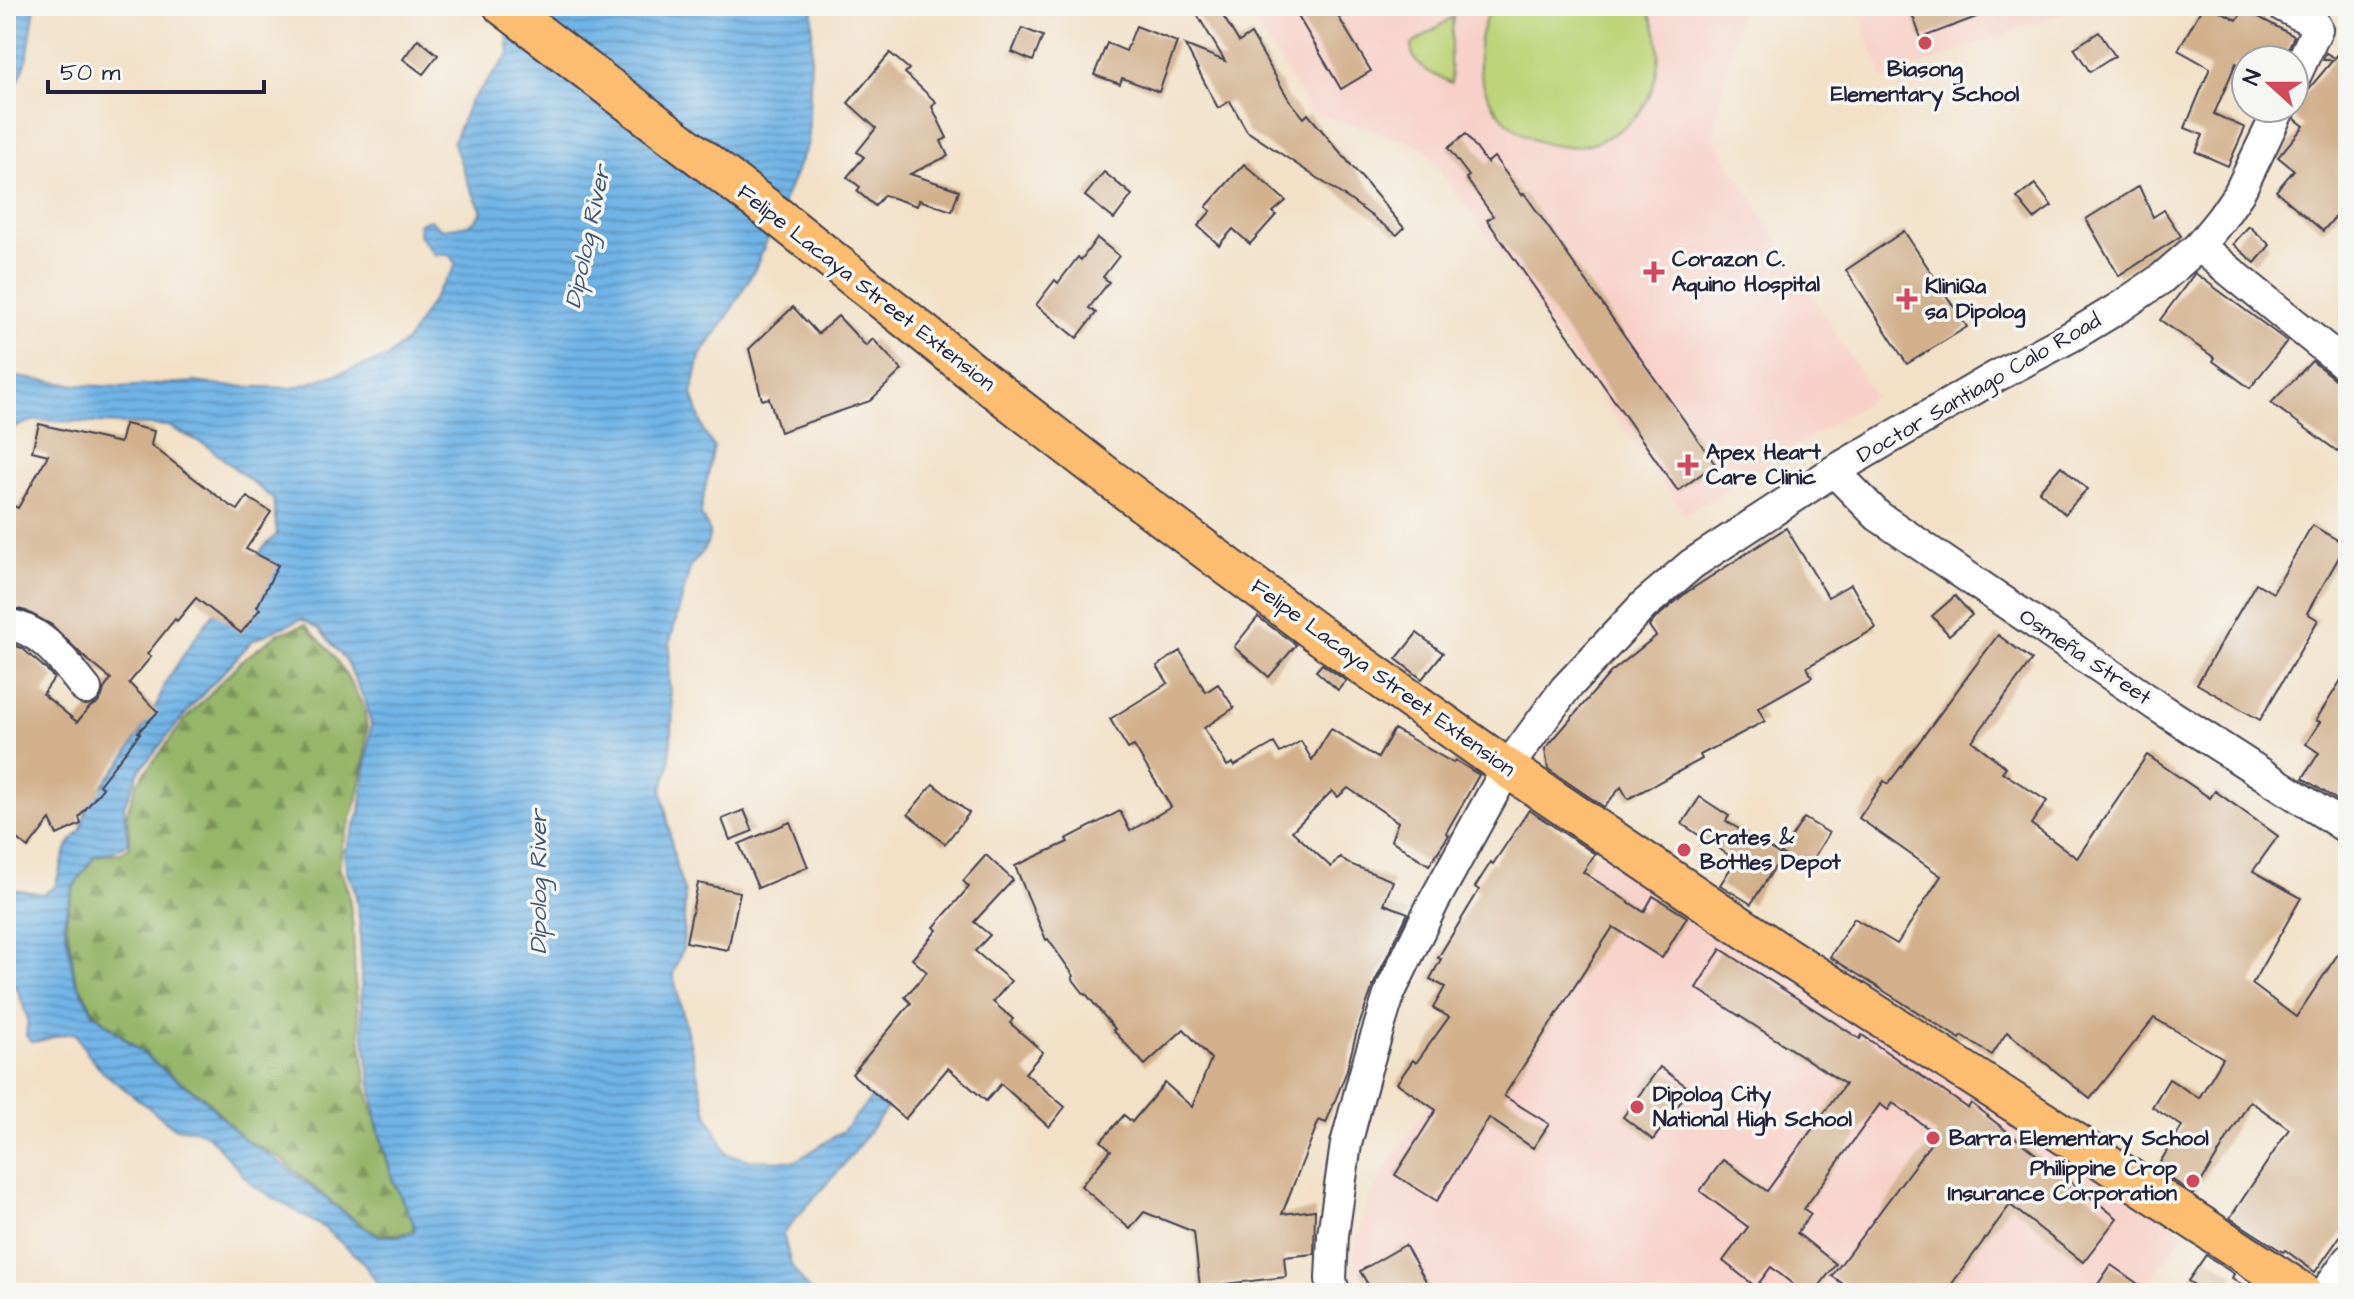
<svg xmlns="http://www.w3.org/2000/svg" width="2354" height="1299" font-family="'Architects Daughter',sans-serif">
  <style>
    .built { fill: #f7d1c8 }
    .grass { fill: #bed479; stroke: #707b5a; stroke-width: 2 }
    .forest { fill: url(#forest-firs); stroke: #5c6c52; stroke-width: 2 }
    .water { fill: url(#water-rules); stroke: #496b90; stroke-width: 2; fill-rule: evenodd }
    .building { fill: #d2b08c }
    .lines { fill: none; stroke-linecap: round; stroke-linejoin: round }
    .minor-casing { stroke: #413f50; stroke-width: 34 }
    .major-casing { stroke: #413f50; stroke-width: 42 }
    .minor { stroke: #fff; stroke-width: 30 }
    .major { stroke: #fcbd6f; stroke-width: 38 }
    .poi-dot { fill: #d1495b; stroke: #f6f6f2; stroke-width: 3 }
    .labels { text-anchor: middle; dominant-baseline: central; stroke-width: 7; stroke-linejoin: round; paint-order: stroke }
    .poi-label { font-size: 22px; font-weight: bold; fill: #22223b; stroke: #f6f6f2; text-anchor: start }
    .street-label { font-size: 22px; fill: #22223b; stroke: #f6f6f2 }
    .water-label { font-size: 24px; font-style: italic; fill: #3d5577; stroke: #f6f6f2 }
  </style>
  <defs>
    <pattern id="forest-firs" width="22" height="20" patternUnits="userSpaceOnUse" patternTransform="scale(2)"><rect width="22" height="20" fill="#96b669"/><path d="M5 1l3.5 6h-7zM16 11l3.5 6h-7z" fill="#7a9458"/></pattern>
    <pattern id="water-rules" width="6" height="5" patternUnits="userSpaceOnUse" patternTransform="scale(2)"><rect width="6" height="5" fill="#70b4e6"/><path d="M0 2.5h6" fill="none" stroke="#5c92bc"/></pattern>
  </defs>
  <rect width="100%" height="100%" fill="#f6f6f2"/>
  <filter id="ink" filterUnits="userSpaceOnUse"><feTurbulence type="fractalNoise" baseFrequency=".0125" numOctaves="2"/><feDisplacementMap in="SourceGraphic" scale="16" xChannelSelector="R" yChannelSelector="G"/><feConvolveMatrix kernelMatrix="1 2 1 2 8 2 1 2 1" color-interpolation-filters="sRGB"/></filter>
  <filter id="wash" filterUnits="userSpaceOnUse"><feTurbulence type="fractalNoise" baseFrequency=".006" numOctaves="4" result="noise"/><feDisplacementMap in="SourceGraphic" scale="32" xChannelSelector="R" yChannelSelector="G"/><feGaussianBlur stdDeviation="1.8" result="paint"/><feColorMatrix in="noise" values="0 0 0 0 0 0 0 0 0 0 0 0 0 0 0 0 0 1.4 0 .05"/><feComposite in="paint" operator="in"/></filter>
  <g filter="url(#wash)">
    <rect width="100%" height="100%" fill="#f2e1c7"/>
    <!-- built -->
    <g class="built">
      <path d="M1244 6H1740L1713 136 1875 397 1685 515 1423 146 1312 113Z"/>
      <path d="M1856 6H2081L1883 79Z"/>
      <path d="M1598 853 2185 1232 2142 1293H1355L1352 1274 1357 1239 1368 1203 1384 1170Z"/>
    </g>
    <!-- grass -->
    <g class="grass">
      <path d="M1492 6H1645C1660 29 1662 57 1654 83 1649 101 1638 117 1623 128 1539 187 1443 94 1492 6Z"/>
      <path d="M1453 17 1450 60 1452 83C1434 75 1411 67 1411 45Z"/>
    </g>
    <!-- forest -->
    <path class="forest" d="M305 625 329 650 347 676 364 708 367 729 364 765 357 801 342 845 339 867 348 891 353 926 355 981 360 1037 368 1093 392 1179 405 1207 413 1217V1230L408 1233 379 1235 366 1228 335 1205 279 1157 242 1138 204 1097 168 1073 94 1012 75 977 66 920 74 886 95 856 121 853 130 846 127 812 137 783 185 720 241 661 278 634Z"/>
    <!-- water -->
    <g class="water">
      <path d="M6 6H35L27 60 6 111Z"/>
      <path d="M505 6H813L808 143 755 269 726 319 700 356 692 393 704 432 714 447 702 503 701 517C718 534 705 552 691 565L670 642 669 683 673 712 669 768 662 789 675 862 685 894 683 948 673 974 707 1113 727 1154 750 1160 796 1161 843 1131 871 1098 887 1108 847 1161 783 1233 791 1265 811 1293H384L361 1260 324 1228 252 1185 209 1136 194 1129 175 1128 103 1072 87 1053 75 1033C59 1033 47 1041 32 1042L26 1036 28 1019 18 991 6 974V888L43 894 55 887 67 847 81 829 88 803 124 759 158 702 165 683 194 639 264 547 277 534 273 499 206 445 168 426 35 420 6 430V376L78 385 121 387 195 382 225 386 293 388 387 358 409 338 439 289 452 272 456 264 449 255H435L419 235V223L430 220 442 229C461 225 471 230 482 211L469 185 453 142 470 102 509 55ZM301 619 319 629 347 662 366 703 371 725 360 812 344 853 347 873 355 889 360 925 362 1023 377 1123 393 1180 415 1226 414 1231 400 1236H379L358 1224 276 1159 242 1138 203 1098 167 1073 93 1013 74 977 64 921 73 887 95 855 114 851 128 843 124 806 139 771 192 706 253 640Z"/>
    </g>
    <g id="blocks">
      <!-- building -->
      <g class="building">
        <path d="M1192 6H1217L1239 42 1251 34 1288 98 1304 118 1308 114 1404 228 1397 235 1353 202 1247 131 1230 101 1218 108 1185 45 1225 61Z"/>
        <path d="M1292 6H1332L1371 71 1341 89Z"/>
        <path d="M1909 6H2000V8L1921 38Z"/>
        <path d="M2203 6H2211L2237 20 2244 9 2294 36 2283 60H2246V68L2236 63 2214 114 2245 128 2228 166 2196 152 2203 135 2185 128 2210 68 2178 50Z"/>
        <path d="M1136 26 1177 42 1159 92 1122 78 1120 84 1094 75 1107 43 1126 51Z"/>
        <path d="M1022 28 1043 36 1033 61 1012 52Z"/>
        <path d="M2099 32 2115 56 2090 72 2074 48Z"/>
        <path d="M418 39 438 55 423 74 403 59Z"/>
        <path d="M2348 42V202L2323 231 2276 191 2294 170 2278 157 2304 126 2295 119 2297 103 2333 60H2323L2326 53 2335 58Z"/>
        <path d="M890 53 909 69 905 73 936 102 932 107 947 138 941 141 948 156 910 174 959 190 952 211 919 200 917 206 884 195 875 206 857 191 860 187 847 177 864 157 857 152 876 128 848 103Z"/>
        <path d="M1466 134 1487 163 1494 157 1522 195 1524 193 1715 464 1678 491 1487 220 1493 216 1466 178 1469 176 1448 148Z"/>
        <path d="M1244 164 1286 201 1273 212 1276 215 1250 244 1233 229 1219 245 1198 226 1211 211 1206 207Z"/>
        <path d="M1104 172 1132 195 1114 219 1085 196Z"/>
        <path d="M2035 184 2052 206 2034 219 2017 198Z"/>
        <path d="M2139 186 2153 217 2164 210 2181 236 2119 276 2086 219Z"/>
        <path d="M2249 226 2270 245 2255 263 2233 244Z"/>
        <path d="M1904 231 1967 327 1907 364 1846 270Z"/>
        <path d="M1097 238 1119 256 1103 277 1109 282 1089 308 1096 313 1077 338 1036 305 1055 280 1058 283 1078 257 1081 260Z"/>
        <path d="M2195 273 2287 341 2250 388 2213 361 2215 358 2160 320Z"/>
        <path d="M793 307 818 334 838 316 866 346 873 339 902 370 870 401 780 432 769 398 762 400 749 349Z"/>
        <path d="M2312 361 2337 381 2348 385V459L2271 403Z"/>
        <path d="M39 424 120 443 125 424 154 431 151 445 229 505 238 510 247 497 271 512 246 549 278 565 257 607 260 609 241 633 196 598 177 621 175 619 147 654 151 657 129 683 158 712 138 732 140 733 99 785 103 788 79 817 81 824 57 835 50 820 28 848 6 830V642L22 648 47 670 54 678 43 694 77 722 90 707 98 703 102 696 104 689 111 679 82 655 52 625 26 611 6 606V502L18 508 48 455 32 451Z"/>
        <path d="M2061 466 2087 489 2065 514 2039 491Z"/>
        <path d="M2312 525 2346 545 2307 613 2318 620 2260 720 2197 684 2256 583 2273 593Z"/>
        <path d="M1786 528 1828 597 1851 584 1876 628 1807 667 1812 677 1758 708 1765 721 1700 755 1702 759 1628 799 1621 787 1604 807 1548 769 1545 749 1610 673 1656 636 1649 626 1656 618 1687 592Z"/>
        <path d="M1955 596 1972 615 1949 635 1932 616Z"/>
        <path d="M1258 617 1296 645 1269 677 1234 647Z"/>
        <path d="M1417 633 1443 653 1422 679 1396 659Z"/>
        <path d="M1998 635 2032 660 1972 741 2006 767 2002 772 2047 801 2031 824 2077 858 2147 755 2210 798 2215 791 2278 836 2253 871 2301 898 2252 984 2296 1017 2348 939V1225L2315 1272 2285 1250 2283 1252 2230 1218 2289 1129 2250 1101 2194 1194 2156 1169 2182 1126 2152 1107 2169 1079 2199 1098 2223 1058 2154 1018 2090 1099 2007 1032 1992 1055 1962 1036 1960 1039 1830 957 1854 918 1897 944 1941 876 1859 818 1884 781 1888 784Z"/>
        <path d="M1180 651 1206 692 1218 684 1234 708 1204 728 1227 766 1233 763 1234 766 1274 743 1280 753 1301 741 1312 760 1331 729 1378 758 1394 729 1453 763 1455 760 1479 775 1446 833 1449 835 1429 865 1391 840 1398 822 1348 788 1338 797 1332 791 1292 831 1331 867 1340 857 1347 863 1393 881 1384 904 1408 913 1373 986 1357 1031 1346 1073 1326 1123 1319 1120 1282 1214 1315 1210 1314 1254 1284 1257 1286 1277 1200 1287 1194 1232 1144 1212 1130 1229 1081 1186 1111 1150 1101 1141 1124 1115 1132 1122 1165 1083 1192 1107 1211 1059 1184 1029 1145 1065 1113 1030 1115 1029 1086 994 1085 995 1072 978 1074 976 1048 939 1046 940 1015 866 1068 842 1066 839 1120 811 1130 831 1171 807 1134 746 1128 749 1110 719 1168 683 1157 666Z"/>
        <path d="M1322 664 1346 681 1338 690 1316 671Z"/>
        <path d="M2348 669V784L2337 800 2303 778 2319 753 2306 744 2320 722 2316 720Z"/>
        <path d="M933 784 969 813 945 844 908 814Z"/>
        <path d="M1700 797 1729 816 1726 821 1782 856 1751 904 1720 885 1736 860 1682 824Z"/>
        <path d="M744 810 753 831 730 840 722 819Z"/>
        <path d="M1529 810 1595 854 1583 872 1644 912 1653 896 1687 917 1662 958 1613 927 1504 1096 1549 1124 1533 1148 1489 1118 1437 1201 1395 1175 1436 1110 1397 1083 1413 1060 1416 1063 1449 1017 1433 1008 1445 987 1430 979 1441 959 1438 958 1479 890 1475 887 1491 862 1493 864Z"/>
        <path d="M1804 818 1829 833 1806 870 1781 853Z"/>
        <path d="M790 822 808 867 758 888 739 844Z"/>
        <path d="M986 855 1013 880 974 922 990 935 975 951 1011 981 993 1002 1013 1019 1010 1023 1043 1052 1025 1073 1065 1107 1049 1127 1001 1084 986 1101 948 1068 905 1119 852 1074 911 1003 905 997 927 972 912 959 937 930 934 927 969 887 963 881Z"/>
        <path d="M698 883 740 892 728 950 686 942Z"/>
        <path d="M1721 949 1860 1039 1862 1035 1968 1108 1971 1103 2117 1218 2083 1262 2010 1205 1945 1293H1856L1832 1276 1937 1135 1893 1103 1888 1110 1880 1104 1804 1209 1811 1214 1797 1233 1836 1264 1814 1293H1804L1771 1267 1756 1287 1723 1261 1748 1227 1700 1191 1723 1160 1767 1191 1845 1084 1696 988Z"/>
        <path d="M1660 1067 1690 1089 1653 1140 1623 1117Z"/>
        <path d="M1405 1245 1433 1293H1373L1360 1271Z"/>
        <path d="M2206 1255 2234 1274 2232 1278 2255 1293H2207L2188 1281Z"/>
        <path d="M2111 1265 2151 1293H2092Z"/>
      </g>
    </g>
  </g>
  <g filter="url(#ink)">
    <use href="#blocks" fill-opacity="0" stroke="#413f50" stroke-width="2"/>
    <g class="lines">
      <!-- minor casing -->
      <g class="minor-casing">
        <g id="minor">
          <path d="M2282 6 2313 22 2317 29 2294 79"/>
          <path d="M2199 246 2348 367"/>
          <path d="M1834 471 1878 516 2157 706 2348 829"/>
          <path d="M6 624C43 629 64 662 86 689"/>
          <path d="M1334 1293 1331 1279 1333 1235 1346 1144 1366 1069 1390 992 1433 903 1507 768 1565 689 1644 605 1692 564 1834 471 1995 377 2072 336 2120 307 2161 279 2199 246 2221 219 2239 193 2280 108"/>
          <path d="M2325 1293 2348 1260"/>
        </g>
      </g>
      <!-- major casing -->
      <g class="major-casing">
        <path id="major" d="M503 6 777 216 980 378 1104 474 1329 642 1507 768 1776 950 2049 1125 2304 1293"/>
      </g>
      <!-- minor -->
      <use href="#minor" class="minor"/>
      <!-- major -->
      <use href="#major" class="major"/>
    </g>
  </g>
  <!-- markers -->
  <g class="poi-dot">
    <circle cx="1925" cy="43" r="8"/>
    <path d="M1650 260h8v8h8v8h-8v8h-8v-8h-8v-8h8z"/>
    <path d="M1903 287h8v8h8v8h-8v8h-8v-8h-8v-8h8z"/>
    <path d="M1684 453h8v8h8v8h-8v8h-8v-8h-8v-8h8z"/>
    <circle cx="1684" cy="850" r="8"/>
    <circle cx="1637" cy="1107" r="8"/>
    <circle cx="1933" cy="1138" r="8"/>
    <circle cx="2193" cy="1181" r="8"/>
  </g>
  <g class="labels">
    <!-- poi labels -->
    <g class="poi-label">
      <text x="1925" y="69" text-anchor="middle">Biasong<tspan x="1925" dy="25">Elementary School</tspan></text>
      <text x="1672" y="259">Corazon C.<tspan x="1672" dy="25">Aquino Hospital</tspan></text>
      <text x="1925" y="286">KliniQa<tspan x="1925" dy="25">sa Dipolog</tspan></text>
      <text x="1706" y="452">Apex Heart<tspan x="1706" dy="25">Care Clinic</tspan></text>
      <text x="1700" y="837">Crates &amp;<tspan x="1700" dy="25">Bottles Depot</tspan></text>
      <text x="1653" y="1094">Dipolog City<tspan x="1653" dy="25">National High School</tspan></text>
      <text x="1949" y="1138">Barra Elementary School</text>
      <text x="2177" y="1168" text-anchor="end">Philippine Crop<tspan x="2177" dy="25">Insurance Corporation</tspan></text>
    </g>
    <!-- street labels -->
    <g class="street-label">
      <text transform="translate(866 288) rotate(38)">Felipe Lacaya Street Extension</text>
      <text transform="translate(1979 388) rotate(-30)">Doctor Santiago Calo Road</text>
      <text transform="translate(2085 657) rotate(34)">Osmeña Street</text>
      <text transform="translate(1383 678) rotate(36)">Felipe Lacaya Street Extension</text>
    </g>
    <!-- water labels -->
    <g class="water-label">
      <text transform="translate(588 237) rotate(-78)">Dipolog River</text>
      <text transform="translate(539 882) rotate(-90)">Dipolog River</text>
    </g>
  </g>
  <!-- margin -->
  <rect width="2354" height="1299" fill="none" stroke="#f6f6f2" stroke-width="32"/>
  <!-- north arrow -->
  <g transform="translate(2270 84) rotate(291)"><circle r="38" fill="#f6f6f2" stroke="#a1a1a9" stroke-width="2"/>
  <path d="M0-6L14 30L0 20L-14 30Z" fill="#d1495b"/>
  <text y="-12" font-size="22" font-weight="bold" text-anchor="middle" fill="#22223b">N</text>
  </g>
  <!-- scale -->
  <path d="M48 80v12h216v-12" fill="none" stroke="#22223b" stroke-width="4"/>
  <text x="60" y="80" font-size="24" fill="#22223b" stroke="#f6f6f2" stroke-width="6" paint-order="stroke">50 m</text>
</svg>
